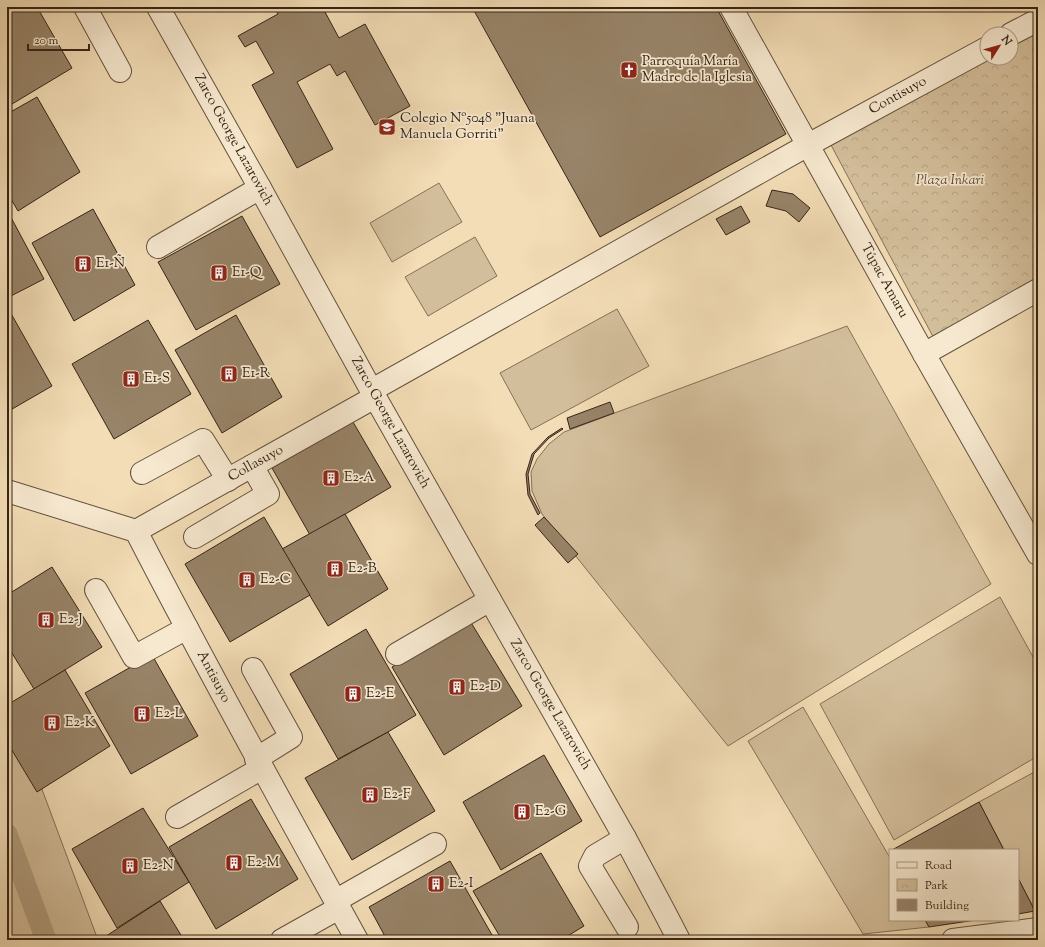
<svg xmlns="http://www.w3.org/2000/svg" width="1045" height="947" font-family="'Sorts Mill Goudy',serif">
  <style>
    .grass { fill: #d3be9b; stroke: #847158 }
    .park { fill: url(#park-crowns); stroke: #847158 }
    .lines { fill: none; stroke-linecap: round; stroke-linejoin: round }
    .canal { stroke: #b29e80; stroke-width: 21 }
    .building { fill: #988469; stroke: #352416 }
    .minor-casing { stroke: #64523e; stroke-width: 24 }
    .minor { stroke: #f7e9d0; stroke-width: 22 }
    .labels { text-anchor: middle; dominant-baseline: central; stroke-width: 3.5; stroke-linejoin: round; paint-order: stroke }
    .poi-label { font-size: 14px; fill: #352416; stroke: #f7e9d0; text-anchor: start }
    .street-label { font-size: 14px; fill: #352416; stroke: #f7e9d0 }
    .park-label { font-size: 14px; font-style: italic; fill: #5c4a37; stroke: #f7e9d0 }
  </style>
  <defs>
    <pattern id="park-crowns" width="20" height="18" patternUnits="userSpaceOnUse"><rect width="20" height="18" fill="#d3be9b"/><path d="M2 6a3 3 0 1 1 6 0M12 15a3 3 0 1 1 6 0" fill="none" stroke="#b6a385"/></pattern>
  </defs>
  <rect width="100%" height="100%" fill="#f3ddb6"/>
  <filter id="stains"><feTurbulence type="fractalNoise" baseFrequency=".005" numOctaves="4"/><feColorMatrix values="0 0 0 0 .2 0 0 0 0 .09 0 0 0 0 .02 0 0 0 .5 -.17"/></filter>
  <radialGradient id="worn" r=".72"><stop offset=".6" stop-color="#630" stop-opacity="0"/><stop offset="1" stop-color="#630" stop-opacity=".3"/></radialGradient>
  <!-- grass -->
  <g class="grass">
    <path d="M439 183 462 222 392 262 370 223Z"/>
    <path d="M475 237 497 276 428 316 405 277Z"/>
    <path d="M617 309 649 366 531 430 500 373Z"/>
    <path d="M847 326 991 584 728 746 542 514 532 491 531 472 537 459 549 444 564 432Z"/>
    <path d="M1000 597 1038 666V756L894 840 820 704Z"/>
    <path d="M7 695 98 940H7Z"/>
    <path d="M803 707 890 858V920H925L929 927 863 934 748 741Z"/>
    <path d="M1038 770V911H1035L1018 878V850H1004L979 802Z"/>
  </g>
  <!-- park -->
  <path class="park" d="M1038 29V292L938 346 831 145 987 58H1011V44Z"/>
  <g class="lines">
    <!-- canal -->
    <path class="canal" d="M7 834 46 940"/>
  </g>
  <!-- building -->
  <g class="building">
    <path d="M13 7H37L72 68 7 107V11Z"/>
    <path d="M274 7H335L325 12 339 38 365 24 410 106 375 125 345 71 337 76 330 64 297 82 333 149 297 168 252 85 274 73 256 41 245 47 238 36 278 14Z"/>
    <path d="M472 7H716L786 134 600 237Z"/>
    <path d="M37 97 80 172 18 211 7 192V114Z"/>
    <path d="M772 190 793 194 810 208 799 222 786 211 766 206Z"/>
    <path d="M741 206 750 222 726 235 716 219Z"/>
    <path d="M93 209 135 285 74 321 32 243Z"/>
    <path d="M7 210 44 279 7 298Z"/>
    <path d="M242 216 280 284 196 330 158 262Z"/>
    <path d="M9 310 52 386 7 412V311Z"/>
    <path d="M236 315 282 397 222 433 175 350Z"/>
    <path d="M148 320 191 394 114 439 72 364Z"/>
    <path d="M610 402 614 413 570 429 567 418Z"/>
    <path d="M353 422 391 487 310 535 272 468Z"/>
    <path d="M562 428 563 429 549 438 534 454 528 474 530 494 540 513 538 515 528 495 526 474 532 454 548 437Z"/>
    <path d="M345 514 388 589 328 626 282 549Z"/>
    <path d="M264 517 310 595 230 642 185 564Z"/>
    <path d="M544 517 578 554 568 563 535 525Z"/>
    <path d="M52 567 102 647 34 689 7 645V595Z"/>
    <path d="M470 621 522 706 444 755 392 667Z"/>
    <path d="M366 629 416 715 388 732 338 759 290 674Z"/>
    <path d="M152 655 198 736 131 774 85 693Z"/>
    <path d="M65 670 110 746 37 792 7 742V705Z"/>
    <path d="M388 732 435 811 352 860 305 778Z"/>
    <path d="M544 755 582 821 501 870 463 802Z"/>
    <path d="M251 799 298 879 216 929 169 847Z"/>
    <path d="M979 802 1004 850H892Z"/>
    <path d="M143 808 189 882 117 928 72 849Z"/>
    <path d="M541 853 584 926 561 940H502L473 891Z"/>
    <path d="M450 861 492 935 484 940H387L369 907Z"/>
    <path d="M1018 878 1035 911 1018 914Z"/>
    <path d="M160 901 184 940H100Z"/>
    <path d="M925 920H976L929 927Z"/>
  </g>
  <g class="lines">
    <!-- minor casing -->
    <g class="minor-casing">
      <g id="minor">
        <path d="M85 7 120 71"/>
        <path d="M158 7 260 188 375 397 625 838 665 913 679 940"/>
        <path d="M731 7 924 354 1038 554"/>
        <path d="M1011 34 1038 20"/>
        <path d="M158 247 260 188"/>
        <path d="M924 354 1038 290"/>
        <path d="M372 390 808 145 987 48"/>
        <path d="M142 473 203 440 228 480"/>
        <path d="M7 491 136 531C207 669 282 804 357 940"/>
        <path d="M136 531 375 397"/>
        <path d="M195 537 268 494 252 466"/>
        <path d="M96 590 134 657 187 628"/>
        <path d="M397 654 490 600"/>
        <path d="M253 669 291 737 256 759"/>
        <path d="M177 817 262 768"/>
        <path d="M625 838 595 856 590 866 627 927"/>
        <path d="M335 901 435 844"/>
        <path d="M282 940 339 908"/>
        <path d="M953 940 1038 929"/>
      </g>
    </g>
    <!-- minor -->
    <use href="#minor" class="minor"/>
  </g>
  <!-- icons -->
  <defs>
    <g id="church-square" transform="scale(0.9)"><rect x="-9" y="-9" width="18" height="18" rx="4" fill="#8f2418" stroke="#f7e9d0"/><path d="M-1.2-6h2.4v3.5h3.3v2.4h-3.3V6h-2.4V-.1h-3.3v-2.4h3.3Z" fill="#fff"/></g>
    <g id="school-square" transform="scale(0.9)"><rect x="-9" y="-9" width="18" height="18" rx="4" fill="#8f2418" stroke="#f7e9d0"/><path d="M0-5L7-2L0 1L-7-2ZM-4 1L0 2.5L4 1V4Q0 6-4 4Z" fill="#fff"/></g>
    <g id="building-square" transform="scale(0.9)"><rect x="-9" y="-9" width="18" height="18" rx="4" fill="#8f2418" stroke="#f7e9d0"/><path d="M-4-6H4V6H1V3H-1V6H-4ZM-2.5-4.3h1.7v1.8h-1.7ZM.8-4.3h1.7v1.8H.8ZM-2.5-1h1.7V.8h-1.7ZM.8-1h1.7V.8H.8Z" fill="#fff"/></g>
  </defs>
  <g fill-rule="evenodd">
    <use href="#church-square" x="629" y="70"/>
    <use href="#school-square" x="387" y="127"/>
    <use href="#building-square" x="83" y="264"/>
    <use href="#building-square" x="219" y="273"/>
    <use href="#building-square" x="229" y="374"/>
    <use href="#building-square" x="131" y="379"/>
    <use href="#building-square" x="331" y="478"/>
    <use href="#building-square" x="335" y="569"/>
    <use href="#building-square" x="247" y="580"/>
    <use href="#building-square" x="46" y="620"/>
    <use href="#building-square" x="457" y="687"/>
    <use href="#building-square" x="353" y="694"/>
    <use href="#building-square" x="142" y="714"/>
    <use href="#building-square" x="52" y="723"/>
    <use href="#building-square" x="370" y="795"/>
    <use href="#building-square" x="522" y="812"/>
    <use href="#building-square" x="234" y="863"/>
    <use href="#building-square" x="130" y="866"/>
    <use href="#building-square" x="436" y="884"/>
  </g>
  <g class="labels">
    <!-- poi labels -->
    <g class="poi-label">
      <text x="642" y="62">Parroquía María<tspan x="642" dy="16">Madre de la Iglesia</tspan></text>
      <text x="400" y="119">Colegio Nº5048 "Juana<tspan x="400" dy="16">Manuela Gorriti"</tspan></text>
      <text x="96" y="264">E1-Ñ</text>
      <text x="232" y="273">E1-Q</text>
      <text x="242" y="374">E1-R</text>
      <text x="144" y="379">E1-S</text>
      <text x="344" y="478">E2-A</text>
      <text x="348" y="569">E2-B</text>
      <text x="260" y="580">E2-C</text>
      <text x="59" y="620">E2-J</text>
      <text x="470" y="687">E2-D</text>
      <text x="366" y="694">E2-E</text>
      <text x="155" y="714">E2-L</text>
      <text x="65" y="723">E2-K</text>
      <text x="383" y="795">E2-F</text>
      <text x="535" y="812">E2-G</text>
      <text x="247" y="863">E2-M</text>
      <text x="143" y="866">E2-N</text>
      <text x="449" y="884">E2-I</text>
    </g>
    <!-- street labels -->
    <g class="street-label">
      <text transform="translate(898 96) rotate(-29)">Contisuyo</text>
      <text transform="translate(233 140) rotate(61)">Zarco George Lazarovich</text>
      <text transform="translate(884 281) rotate(61)">Túpac Amaru</text>
      <text transform="translate(390 423) rotate(61)">Zarco George Lazarovich</text>
      <text transform="translate(256 464) rotate(-29)">Collasuyo</text>
      <text transform="translate(213 677) rotate(62)">Antisuyo</text>
      <text transform="translate(550 705) rotate(60)">Zarco George Lazarovich</text>
    </g>
    <!-- park labels -->
    <g class="park-label">
      <text x="950" y="181">Plaza Inkari</text>
    </g>
  </g>
  <!-- margin -->
  <rect width="1045" height="947" fill="none" stroke="#f3ddb6" stroke-width="24"/>
  <rect x="8" y="8" width="1029" height="931" fill="none" stroke="#352416" stroke-width="2"/>
  <rect x="12" y="12" width="1021" height="923" fill="none" stroke="#352416"/>
  <!-- legend -->
  <rect x="889" y="849" width="130" height="72" fill="#f7e9d0" stroke="#a99a86"/>
  <rect x="897" y="862" width="20" height="6" fill="#f7e9d0" stroke="#a99a86"/>
  <text x="925" y="869" font-size="12" fill="#352416">Road</text>
  <rect x="897" y="879" width="20" height="12" fill="url(#park-crowns)" stroke="#a99a86"/>
  <text x="925" y="889" font-size="12" fill="#352416">Park</text>
  <rect x="897" y="899" width="20" height="12" fill="#988469" stroke="#a99a86"/>
  <text x="925" y="909" font-size="12" fill="#352416">Building</text>
  <!-- north arrow -->
  <g transform="translate(999 46) rotate(53)"><circle r="19" fill="#f7e9d0" stroke="#a99a86"/>
  <path d="M0-3L7 15L0 10L-7 15Z" fill="#8f2418"/>
  <text y="-6" font-size="11" font-weight="bold" text-anchor="middle" fill="#352416">N</text>
  </g>
  <!-- scale -->
  <path d="M28 44v6h61v-6" fill="none" stroke="#352416" stroke-width="2"/>
  <text x="34" y="44" font-size="12" fill="#352416" stroke="#f7e9d0" stroke-width="3" paint-order="stroke">20 m</text>
  <rect width="100%" height="100%" filter="url(#stains)"/>
  <rect width="100%" height="100%" fill="url(#worn)"/>
</svg>
